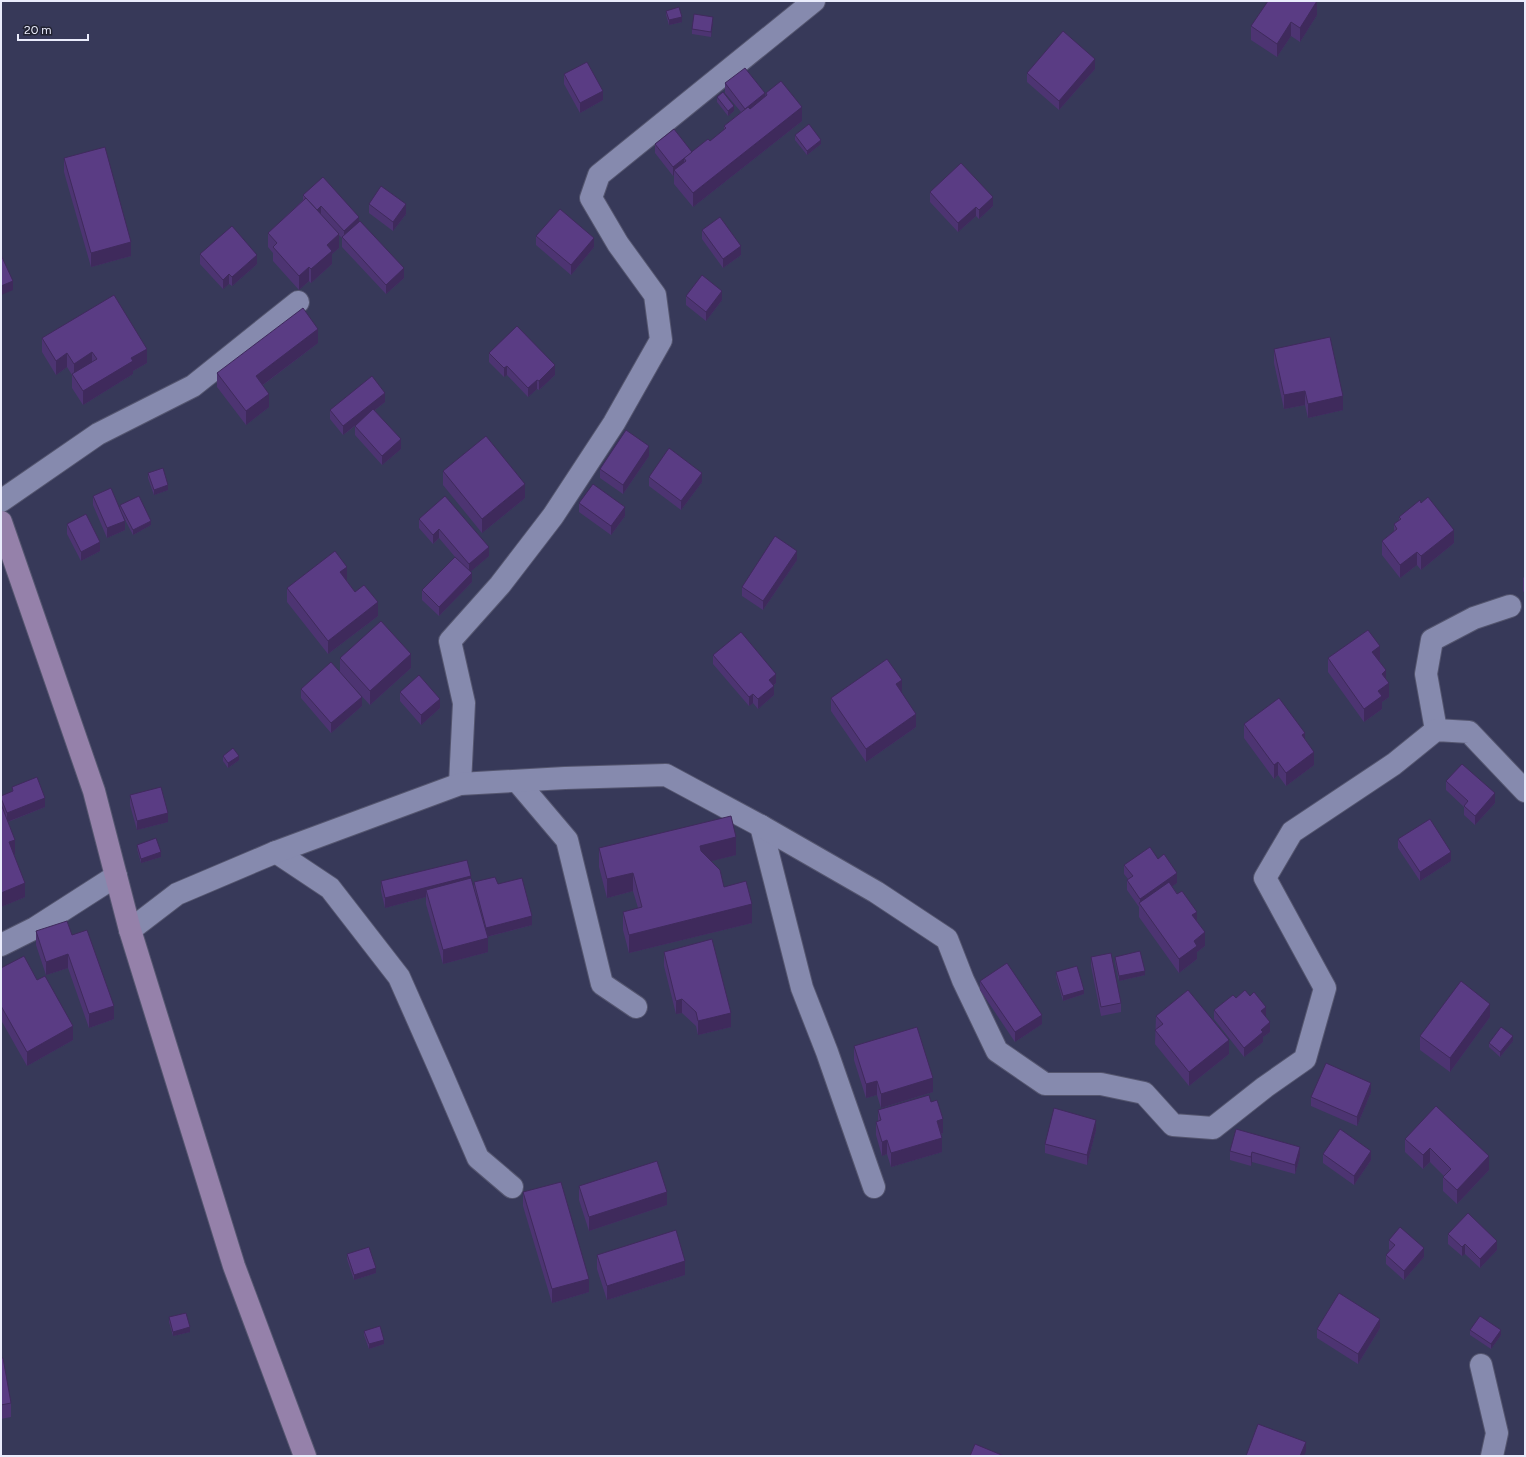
<svg xmlns="http://www.w3.org/2000/svg" width="1526" height="1457" font-family="Figtree,sans-serif">
  <style>
    .lines { fill: none; stroke-linecap: round; stroke-linejoin: round }
    .street-casing { stroke: #54556f; stroke-width: 24 }
    .secondary-casing { stroke: #54556f; stroke-width: 24 }
    .street { stroke: #868aae; stroke-width: 22 }
    .secondary { stroke: #9581aa; stroke-width: 22 }
    .wall { fill: #4d3472 }
    .shaded-wall { fill: #3f2a5c }
    .building { fill: #5a3c84; stroke: #3f2a5c }
  </style>
  <rect width="100%" height="100%" fill="#373959"/>
  <g class="lines">
    <!-- street casing -->
    <g class="street-casing">
      <g id="street">
        <path d="M1 501 98 434 193 386 298 302"/>
        <path d="M1436 730 1426 674 1432 640 1474 618 1510 606"/>
        <path d="M517 781 567 840 602 984 636 1007"/>
        <path d="M460 784 464 703 450 641 500 585 553 516 614 423 661 340 655 295 618 244 591 198 599 175 814 1"/>
        <path d="M761 826 802 988 827 1052 874 1187"/>
        <path d="M276 852 330 888 399 977 441 1072 478 1158 512 1187"/>
        <path d="M130 930 177 894 276 852 460 784 565 778 666 775 761 826 876 892 947 939 963 980 997 1051 1045 1084H1101L1144 1093 1173 1125 1213 1128 1265 1087 1305 1059 1325 988 1265 878 1292 832 1394 764 1436 730 1469 732 1525 791"/>
        <path d="M1 945 35 928 116 876"/>
        <path d="M1481 1365 1497 1433 1492 1456"/>
      </g>
    </g>
    <!-- secondary casing -->
    <g class="secondary-casing">
      <path id="secondary" d="M1 522 94 791 130 930 234 1266 305 1456"/>
    </g>
    <!-- street -->
    <use href="#street" class="street"/>
    <!-- secondary -->
    <use href="#secondary" class="secondary"/>
  </g>
  <!-- wall -->
  <g class="wall">
    <path d="M666 11 682 22 669 25 666 15Z"/>
    <path d="M1317 15 1300 42 1291 36 1277 57 1251 40V26Z"/>
    <path d="M713 22 711 37 692 34V29Z"/>
    <path d="M1095 69 1059 110 1027 82V73Z"/>
    <path d="M564 74 603 100 580 113 564 84Z"/>
    <path d="M725 83 765 97 766 93 802 121 693 207 674 184V175L673 176 655 153V144L692 152 710 141 724 130V126L741 112 725 93Z"/>
    <path d="M717 97 734 111 728 116 717 102Z"/>
    <path d="M795 135 821 144 807 155 795 140Z"/>
    <path d="M64 158 131 256 91 267 64 172Z"/>
    <path d="M930 192 993 206 979 219 976 216 958 232 930 202Z"/>
    <path d="M303 195 359 222 404 278 386 294 342 247V238L339 235V248L332 254V264L311 283 309 281 299 290 273 261V253L268 247V233L303 200Z"/>
    <path d="M369 204 406 214 393 231 369 213Z"/>
    <path d="M702 230 741 255 723 268 702 239Z"/>
    <path d="M536 236 594 247 571 275 536 245Z"/>
    <path d="M200 254 257 264 232 286 229 284 223 289 200 264Z"/>
    <path d="M686 296 722 300 706 321 686 305Z"/>
    <path d="M42 338 147 363 133 371V374L83 405 72 388V375L67 367 56 375 42 352Z"/>
    <path d="M318 343 263 385 269 407 246 425 217 387V373Z"/>
    <path d="M1274 349 1343 410 1308 418 1305 405 1284 409 1274 363Z"/>
    <path d="M489 353 555 375 539 390 537 389 528 397 507 375 504 377 489 362Z"/>
    <path d="M385 402 375 410 401 449 382 465 355 435V426L343 435 330 419V410Z"/>
    <path d="M649 456 623 494 600 478V469Z"/>
    <path d="M443 471 525 498 482 533 443 485Z"/>
    <path d="M148 473 168 490 154 495 148 478Z"/>
    <path d="M649 477 702 482 681 510 649 486Z"/>
    <path d="M93 496 120 509V505L151 525 133 535 121 512 125 530 107 538 93 505Z"/>
    <path d="M445 496 489 556 470 572 472 582 439 616 422 600V590L456 558 439 538 433 544 419 528V519Z"/>
    <path d="M579 503 625 516 611 535 579 512Z"/>
    <path d="M1399 517 1454 543 1421 570 1417 565 1400 578 1382 555V541L1394 531V524L1399 521Z"/>
    <path d="M67 524 100 551 81 561 67 534Z"/>
    <path d="M797 560 763 610 742 596V587Z"/>
    <path d="M1525 576V606V594L1523 591V578Z"/>
    <path d="M347 581 355 592 378 616 328 654 287 602V588Z"/>
    <path d="M713 655 776 683 773 686 774 695 758 709 753 703 749 706 713 664Z"/>
    <path d="M340 658 411 668 370 705 342 675 362 706 331 733 301 698V689L340 672Z"/>
    <path d="M1328 658 1380 660 1379 661 1386 679 1389 697 1382 702V709L1364 722 1328 672Z"/>
    <path d="M400 692 440 708 421 725 400 701Z"/>
    <path d="M902 693 916 727 866 762 831 711V698Z"/>
    <path d="M1244 724 1305 739 1314 765 1286 786 1278 775 1274 779 1244 738Z"/>
    <path d="M223 756 239 760 228 768 223 761Z"/>
    <path d="M1446 781 1495 803 1475 825 1464 815V807L1446 790Z"/>
    <path d="M12 787 45 807 8 822 15 854H14L25 897 1 907V796L12 792Z"/>
    <path d="M130 795 168 822 137 830 130 805Z"/>
    <path d="M1398 839 1451 861 1420 881 1398 848Z"/>
    <path d="M137 845 161 857 141 863 137 849Z"/>
    <path d="M599 848 736 855 711 861 724 887 752 923 629 953 623 930V912L638 908 633 891 607 898 599 867Z"/>
    <path d="M1158 859 1177 883 1172 886 1197 921 1205 946 1197 952V959L1179 973 1139 917V907L1127 890V880L1128 879 1124 874V865Z"/>
    <path d="M471 878 474 890V882L498 884 532 925 487 937 488 952 443 964 426 904V897L385 908 381 891V881Z"/>
    <path d="M36 931 72 935 114 1019 89 1028 68 968 46 975 36 945Z"/>
    <path d="M664 952 731 1027 698 1035 696 1026 682 1013 676 1014 664 966Z"/>
    <path d="M1091 957 1121 1003V1012L1101 1016 1091 966Z"/>
    <path d="M1115 957 1145 975 1119 981 1115 962Z"/>
    <path d="M1 968 37 980 73 1040 27 1066 1 1020Z"/>
    <path d="M1056 972 1084 994 1063 1001 1056 977Z"/>
    <path d="M980 981 1042 1024 1015 1042 980 990Z"/>
    <path d="M1236 998 1266 1017 1270 1032 1263 1037V1042L1244 1057 1214 1019V1010Z"/>
    <path d="M1156 1016 1229 1054 1189 1086 1155 1044Z"/>
    <path d="M1490 1017 1450 1072 1420 1050V1036Z"/>
    <path d="M1513 1041 1500 1057 1489 1047V1043Z"/>
    <path d="M854 1046 933 1092 881 1108 877 1095 866 1098 854 1060Z"/>
    <path d="M1371 1092 1357 1126 1311 1106V1097Z"/>
    <path d="M878 1110 943 1133 941 1134 942 1152 891 1167 887 1154 882 1156 876 1135V1122L878 1121Z"/>
    <path d="M1236 1129 1300 1156 1295 1174 1252 1162 1251 1166 1230 1160V1151Z"/>
    <path d="M1096 1130 1087 1165 1045 1153V1144Z"/>
    <path d="M1405 1139 1489 1170 1457 1204 1443 1191V1177L1444 1176 1430 1162 1423 1169 1405 1152Z"/>
    <path d="M1323 1154 1371 1160 1354 1185 1323 1163Z"/>
    <path d="M579 1186 667 1205 589 1231 579 1200Z"/>
    <path d="M523 1192 589 1292 552 1303 523 1206Z"/>
    <path d="M1448 1234 1497 1250 1480 1268 1465 1254 1462 1256 1448 1244Z"/>
    <path d="M1389 1240 1424 1257 1404 1280 1386 1264V1255L1390 1250 1389 1249Z"/>
    <path d="M347 1254 376 1273 354 1280 347 1259Z"/>
    <path d="M597 1255 685 1275 607 1300 597 1269Z"/>
    <path d="M169 1317 190 1332 173 1336 169 1322Z"/>
    <path d="M1380 1328 1358 1364 1317 1338V1329Z"/>
    <path d="M1470 1330 1501 1335 1491 1349 1470 1335Z"/>
    <path d="M364 1331 384 1344 369 1349 364 1335Z"/>
    <path d="M1 1358 11 1403V1417L1 1419V1432Z"/>
  </g>
  <!-- shaded-wall -->
  <g class="shaded-wall">
    <path d="M1317 1V15L1300 42V28Z"/>
    <path d="M682 17V22L669 25V20Z"/>
    <path d="M713 17V22L711 37V32Z"/>
    <path d="M1291 22V36L1277 57V44Z"/>
    <path d="M1095 59V69L1059 110V101Z"/>
    <path d="M603 91V100L580 113V103Z"/>
    <path d="M765 93V102L745 118V109Z"/>
    <path d="M734 106V111L728 116V111Z"/>
    <path d="M802 107V121L693 207V193Z"/>
    <path d="M821 140V144L807 155V151Z"/>
    <path d="M692 152 686 161 684 158V167L674 170V175L673 176V167Z"/>
    <path d="M993 197V206L979 219V210Z"/>
    <path d="M406 204V214L393 231V222Z"/>
    <path d="M321 206V216L317 210Z"/>
    <path d="M976 207V216L958 232V223Z"/>
    <path d="M359 217V226L344 240V231Z"/>
    <path d="M339 234V248L332 254V264L311 283V269L327 245Z"/>
    <path d="M594 238V247L571 275V265Z"/>
    <path d="M131 242V256L91 267V253Z"/>
    <path d="M741 246V255L723 268V259Z"/>
    <path d="M257 255V264L232 286V277Z"/>
    <path d="M309 267V281L299 290V276Z"/>
    <path d="M404 268V278L386 294V285Z"/>
    <path d="M229 274V284L223 289V280Z"/>
    <path d="M13 281V290L1 295V286Z"/>
    <path d="M722 291V300L706 321V312Z"/>
    <path d="M318 329V343L256 390V376Z"/>
    <path d="M147 349V363L133 371V374L83 405V391L131 358Z"/>
    <path d="M92 352V366L74 377V364Z"/>
    <path d="M67 353V367L56 375V361Z"/>
    <path d="M555 365V375L539 390V381Z"/>
    <path d="M507 366V375L504 377V368Z"/>
    <path d="M537 380V389L528 397V388Z"/>
    <path d="M1305 391V405L1284 409V395Z"/>
    <path d="M385 393V402L343 435V426Z"/>
    <path d="M269 394V407L246 425V411Z"/>
    <path d="M1343 396V410L1308 418V404Z"/>
    <path d="M401 439V449L382 465V456Z"/>
    <path d="M649 446V456L623 494V485Z"/>
    <path d="M702 473V482L681 510V501Z"/>
    <path d="M525 484V498L482 533V519Z"/>
    <path d="M168 485V490L154 495V490Z"/>
    <path d="M625 507V516L611 535V526Z"/>
    <path d="M125 521V530L107 538V528Z"/>
    <path d="M151 521V525L133 535V530Z"/>
    <path d="M439 529V538L433 544V535Z"/>
    <path d="M1454 530V543L1421 570V556Z"/>
    <path d="M100 542V551L81 561V552Z"/>
    <path d="M489 547V556L469 573V564Z"/>
    <path d="M797 551V560L763 610V601Z"/>
    <path d="M1417 552V565L1400 578V565Z"/>
    <path d="M347 567V581L340 586V572Z"/>
    <path d="M472 573V582L439 616V607Z"/>
    <path d="M378 602V616L328 654V641Z"/>
    <path d="M1380 646V660L1372 665V652Z"/>
    <path d="M411 654V668L370 705V691Z"/>
    <path d="M1386 670V684L1382 674Z"/>
    <path d="M776 674V683L769 689V680Z"/>
    <path d="M902 680V694L896 684Z"/>
    <path d="M1389 683V697L1382 702V709L1364 722V709L1378 691Z"/>
    <path d="M774 686V695L758 709V699Z"/>
    <path d="M753 694V703L749 706V697Z"/>
    <path d="M362 697V706L331 733V723Z"/>
    <path d="M440 699V708L421 725V715Z"/>
    <path d="M916 714V727L866 762V749Z"/>
    <path d="M1305 733V747L1302 735Z"/>
    <path d="M1314 752V765L1286 786V773Z"/>
    <path d="M239 756V760L228 768V763Z"/>
    <path d="M1278 762V775L1274 779V765Z"/>
    <path d="M1495 793V803L1475 825V816Z"/>
    <path d="M45 798V807L7 822V813Z"/>
    <path d="M168 813V822L137 830V821Z"/>
    <path d="M736 837V855L700 864V846Z"/>
    <path d="M15 840V854L9 856V842Z"/>
    <path d="M161 852V857L141 863V859Z"/>
    <path d="M1451 852V861L1420 881V872Z"/>
    <path d="M633 873V891L607 898V879Z"/>
    <path d="M1177 873V883L1142 907 1140 904V899Z"/>
    <path d="M471 876V886L426 890V897L385 908V898Z"/>
    <path d="M25 883V897L1 907V893Z"/>
    <path d="M752 904V923L629 953V935Z"/>
    <path d="M1197 912V925L1192 915Z"/>
    <path d="M532 916V925L486 937V928Z"/>
    <path d="M1205 932V946L1197 952V959L1179 973V959L1194 941Z"/>
    <path d="M488 938V952L443 964V950Z"/>
    <path d="M68 954V968L46 975V962Z"/>
    <path d="M1145 971V975L1119 981V976Z"/>
    <path d="M1084 990V994L1063 1001V996Z"/>
    <path d="M682 999V1013L676 1014V1001Z"/>
    <path d="M1490 1004V1017L1450 1072V1058Z"/>
    <path d="M114 1006V1019L89 1028V1014Z"/>
    <path d="M1266 1007V1017L1261 1011Z"/>
    <path d="M731 1013V1027L698 1035V1021Z"/>
    <path d="M1042 1015V1024L1015 1042V1032Z"/>
    <path d="M1270 1022V1032L1263 1037V1042L1244 1057V1048L1261 1030Z"/>
    <path d="M73 1026V1040L27 1066V1052Z"/>
    <path d="M1513 1036V1041L1500 1057V1052Z"/>
    <path d="M1229 1040V1054L1189 1086V1072Z"/>
    <path d="M933 1078V1092L881 1108V1094Z"/>
    <path d="M877 1081V1095L866 1098V1084Z"/>
    <path d="M1371 1083V1092L1357 1126V1117Z"/>
    <path d="M943 1119V1133L937 1135V1121Z"/>
    <path d="M1096 1120V1130L1087 1165V1155Z"/>
    <path d="M942 1138V1152L891 1167V1153Z"/>
    <path d="M887 1140V1154L882 1156V1142Z"/>
    <path d="M1300 1147V1156L1295 1174V1165Z"/>
    <path d="M1430 1148V1162L1423 1169V1155Z"/>
    <path d="M1371 1151V1160L1354 1185V1176Z"/>
    <path d="M1252 1152V1162L1251 1166V1157Z"/>
    <path d="M1489 1156V1170L1457 1204V1190Z"/>
    <path d="M667 1192V1205L589 1231V1217Z"/>
    <path d="M1497 1241V1250L1480 1268V1259Z"/>
    <path d="M1465 1244V1254L1462 1256V1247Z"/>
    <path d="M1424 1248V1257L1404 1280V1271Z"/>
    <path d="M685 1261V1275L607 1300V1286Z"/>
    <path d="M376 1268V1273L354 1280V1275Z"/>
    <path d="M589 1279V1292L552 1303V1289Z"/>
    <path d="M1380 1319V1328L1358 1364V1354Z"/>
    <path d="M190 1327V1332L173 1336V1332Z"/>
    <path d="M1501 1330V1335L1491 1349V1344Z"/>
    <path d="M384 1340V1344L369 1349V1344Z"/>
    <path d="M1306 1442V1451L1304 1456H1300Z"/>
  </g>
  <!-- building -->
  <g class="building">
    <path d="M1268 1H1317L1300 28 1291 22 1277 44 1251 26Z"/>
    <path d="M679 7 682 17 669 20 666 11Z"/>
    <path d="M694 14 713 17 711 32 692 29Z"/>
    <path d="M1063 31 1095 59 1059 101 1027 73Z"/>
    <path d="M587 62 603 91 580 103 564 74Z"/>
    <path d="M745 68 765 93 745 109 725 83Z"/>
    <path d="M781 81 802 107 693 193 674 170 686 161 684 158 708 139 710 141 726 128 724 126 748 107 750 109 767 95 766 93Z"/>
    <path d="M723 92 734 106 728 111 717 97Z"/>
    <path d="M809 124 821 140 807 151 795 135Z"/>
    <path d="M674 129 692 152 673 167 655 144Z"/>
    <path d="M105 147 131 242 91 253 64 158Z"/>
    <path d="M961 163 993 197 979 210 976 207 958 223 930 192Z"/>
    <path d="M323 177 359 217 344 231 321 206 317 210 303 195Z"/>
    <path d="M381 186 406 204 393 222 369 204Z"/>
    <path d="M306 198 339 234 327 245 332 251 311 269 309 267 299 276 273 247 277 243 268 233Z"/>
    <path d="M560 209 594 238 571 265 536 236Z"/>
    <path d="M720 217 741 246 723 259 702 230Z"/>
    <path d="M360 221 404 268 386 285 342 237Z"/>
    <path d="M232 226 257 255 232 277 229 274 223 280 200 254Z"/>
    <path d="M1 255 13 281 1 286Z"/>
    <path d="M702 275 722 291 706 312 686 296Z"/>
    <path d="M114 295 147 349 131 358 133 361 83 391 72 374 97 359 92 352 74 364 67 353 56 361 42 338Z"/>
    <path d="M303 308 318 329 256 376 269 394 246 411 217 373Z"/>
    <path d="M517 326 555 365 539 381 537 380 528 388 507 366 504 368 489 353Z"/>
    <path d="M1330 337 1343 396 1308 404 1305 391 1284 395 1274 349Z"/>
    <path d="M372 376 385 393 343 426 330 410Z"/>
    <path d="M373 409 401 439 382 456 355 426Z"/>
    <path d="M626 430 649 446 623 485 600 469Z"/>
    <path d="M486 436 525 484 482 519 443 471Z"/>
    <path d="M669 448 702 473 681 501 649 477Z"/>
    <path d="M163 468 168 485 154 490 148 473Z"/>
    <path d="M593 484 625 507 611 526 579 503Z"/>
    <path d="M111 488 125 521 107 528 93 496Z"/>
    <path d="M139 496 151 521 133 530 120 505Z"/>
    <path d="M445 496 489 547 469 564 439 529 433 535 419 519Z"/>
    <path d="M1428 497 1454 530 1421 556 1417 552 1400 565 1382 541 1397 529 1394 524 1401 519 1399 517 1420 500 1421 503Z"/>
    <path d="M86 514 100 542 81 552 67 524Z"/>
    <path d="M775 536 797 551 763 601 742 587Z"/>
    <path d="M335 551 347 567 340 572 355 592 364 585 378 602 328 641 287 588Z"/>
    <path d="M455 557 472 573 439 607 422 590Z"/>
    <path d="M381 621 411 654 370 691 340 658Z"/>
    <path d="M1368 630 1380 646 1372 652 1386 670 1382 674 1389 683 1378 691 1382 696 1364 709 1328 658Z"/>
    <path d="M741 632 776 674 769 680 774 686 758 699 753 694 749 697 713 655Z"/>
    <path d="M887 659 902 680 896 684 916 714 866 749 831 698Z"/>
    <path d="M331 662 362 697 331 723 301 689Z"/>
    <path d="M419 675 440 699 421 715 400 692Z"/>
    <path d="M1279 698 1305 733 1302 735 1314 752 1286 773 1278 762 1274 765 1244 724Z"/>
    <path d="M233 748 239 756 228 763 223 756Z"/>
    <path d="M1462 764 1495 793 1475 816 1464 806 1468 801 1446 781Z"/>
    <path d="M37 777 45 798 7 813 1 798V796L13 791 12 787Z"/>
    <path d="M161 787 168 813 137 821 130 795Z"/>
    <path d="M1 804 15 840 9 842 25 883 1 893Z"/>
    <path d="M731 816 736 837 700 846 701 851 720 870 724 887 746 881 752 904 629 935 623 912 642 907 633 873 607 879 599 848Z"/>
    <path d="M1430 819 1451 852 1420 872 1398 839Z"/>
    <path d="M156 838 161 852 141 859 137 845Z"/>
    <path d="M1150 847 1158 859 1164 854 1177 873 1140 899 1127 880 1133 876 1124 865Z"/>
    <path d="M467 860 471 876 385 898 381 881Z"/>
    <path d="M495 877 498 884 522 878 532 916 486 928 474 882Z"/>
    <path d="M471 878 488 938 443 950 426 890Z"/>
    <path d="M1169 882 1177 894 1182 891 1197 912 1192 915 1205 932 1194 941 1197 946 1179 959 1139 903Z"/>
    <path d="M67 921 72 935 87 930 114 1006 89 1014 68 954 46 962 36 931Z"/>
    <path d="M712 939 731 1013 698 1021 696 1012 682 999 676 1001 664 952Z"/>
    <path d="M1140 951 1145 971 1119 976 1115 957Z"/>
    <path d="M1111 953 1121 1003 1101 1007 1091 957Z"/>
    <path d="M24 956 37 980 45 976 73 1026 27 1052 1 1006V968Z"/>
    <path d="M1007 963 1042 1015 1015 1032 980 981Z"/>
    <path d="M1077 966 1084 990 1063 996 1056 972Z"/>
    <path d="M1461 981 1490 1004 1450 1058 1420 1036Z"/>
    <path d="M1188 990 1229 1040 1189 1072 1155 1030 1163 1024 1156 1016Z"/>
    <path d="M1245 990 1250 996 1254 992 1266 1007 1261 1011 1270 1022 1261 1030 1263 1032 1244 1048 1214 1010 1233 995 1236 998Z"/>
    <path d="M917 1027 933 1078 881 1094 877 1081 866 1084 854 1046Z"/>
    <path d="M1501 1027 1513 1036 1500 1052 1489 1043Z"/>
    <path d="M1326 1063 1371 1083 1357 1117 1311 1097Z"/>
    <path d="M929 1095 931 1102 937 1100 943 1119 937 1121 942 1138 891 1153 887 1140 882 1142 876 1122 881 1120 878 1110Z"/>
    <path d="M1436 1106 1489 1156 1457 1190 1443 1177 1451 1169 1430 1148 1423 1155 1405 1139Z"/>
    <path d="M1054 1108 1096 1120 1087 1155 1045 1144Z"/>
    <path d="M1236 1129 1300 1147 1295 1165 1252 1152 1251 1157 1230 1151Z"/>
    <path d="M1340 1129 1371 1151 1354 1176 1323 1154Z"/>
    <path d="M657 1161 667 1192 589 1217 579 1186Z"/>
    <path d="M561 1182 589 1279 552 1289 523 1192Z"/>
    <path d="M1468 1213 1497 1241 1480 1259 1465 1244 1462 1247 1448 1234Z"/>
    <path d="M1400 1227 1424 1248 1404 1271 1386 1255 1395 1245 1389 1240Z"/>
    <path d="M676 1230 685 1261 607 1286 597 1255Z"/>
    <path d="M369 1247 376 1268 354 1275 347 1254Z"/>
    <path d="M1339 1293 1380 1319 1358 1354 1317 1329Z"/>
    <path d="M186 1313 190 1327 173 1332 169 1317Z"/>
    <path d="M1480 1316 1501 1330 1491 1344 1470 1330Z"/>
    <path d="M380 1326 384 1340 369 1344 364 1331Z"/>
    <path d="M1 1358H3L11 1403 1 1405Z"/>
    <path d="M1258 1424 1306 1442 1300 1456H1246Z"/>
    <path d="M975 1444 1004 1456H970Z"/>
  </g>
  <!-- border -->
  <rect width="1526" height="1457" fill="none" stroke="#eaecfc" stroke-width="4"/>
  <!-- scale -->
  <path d="M18 34v6h70v-6" fill="none" stroke="#eaecfc" stroke-width="2"/>
  <text x="24" y="34" font-size="12" fill="#eaecfc" stroke="#212231" stroke-width="3" paint-order="stroke">20 m</text>
</svg>
